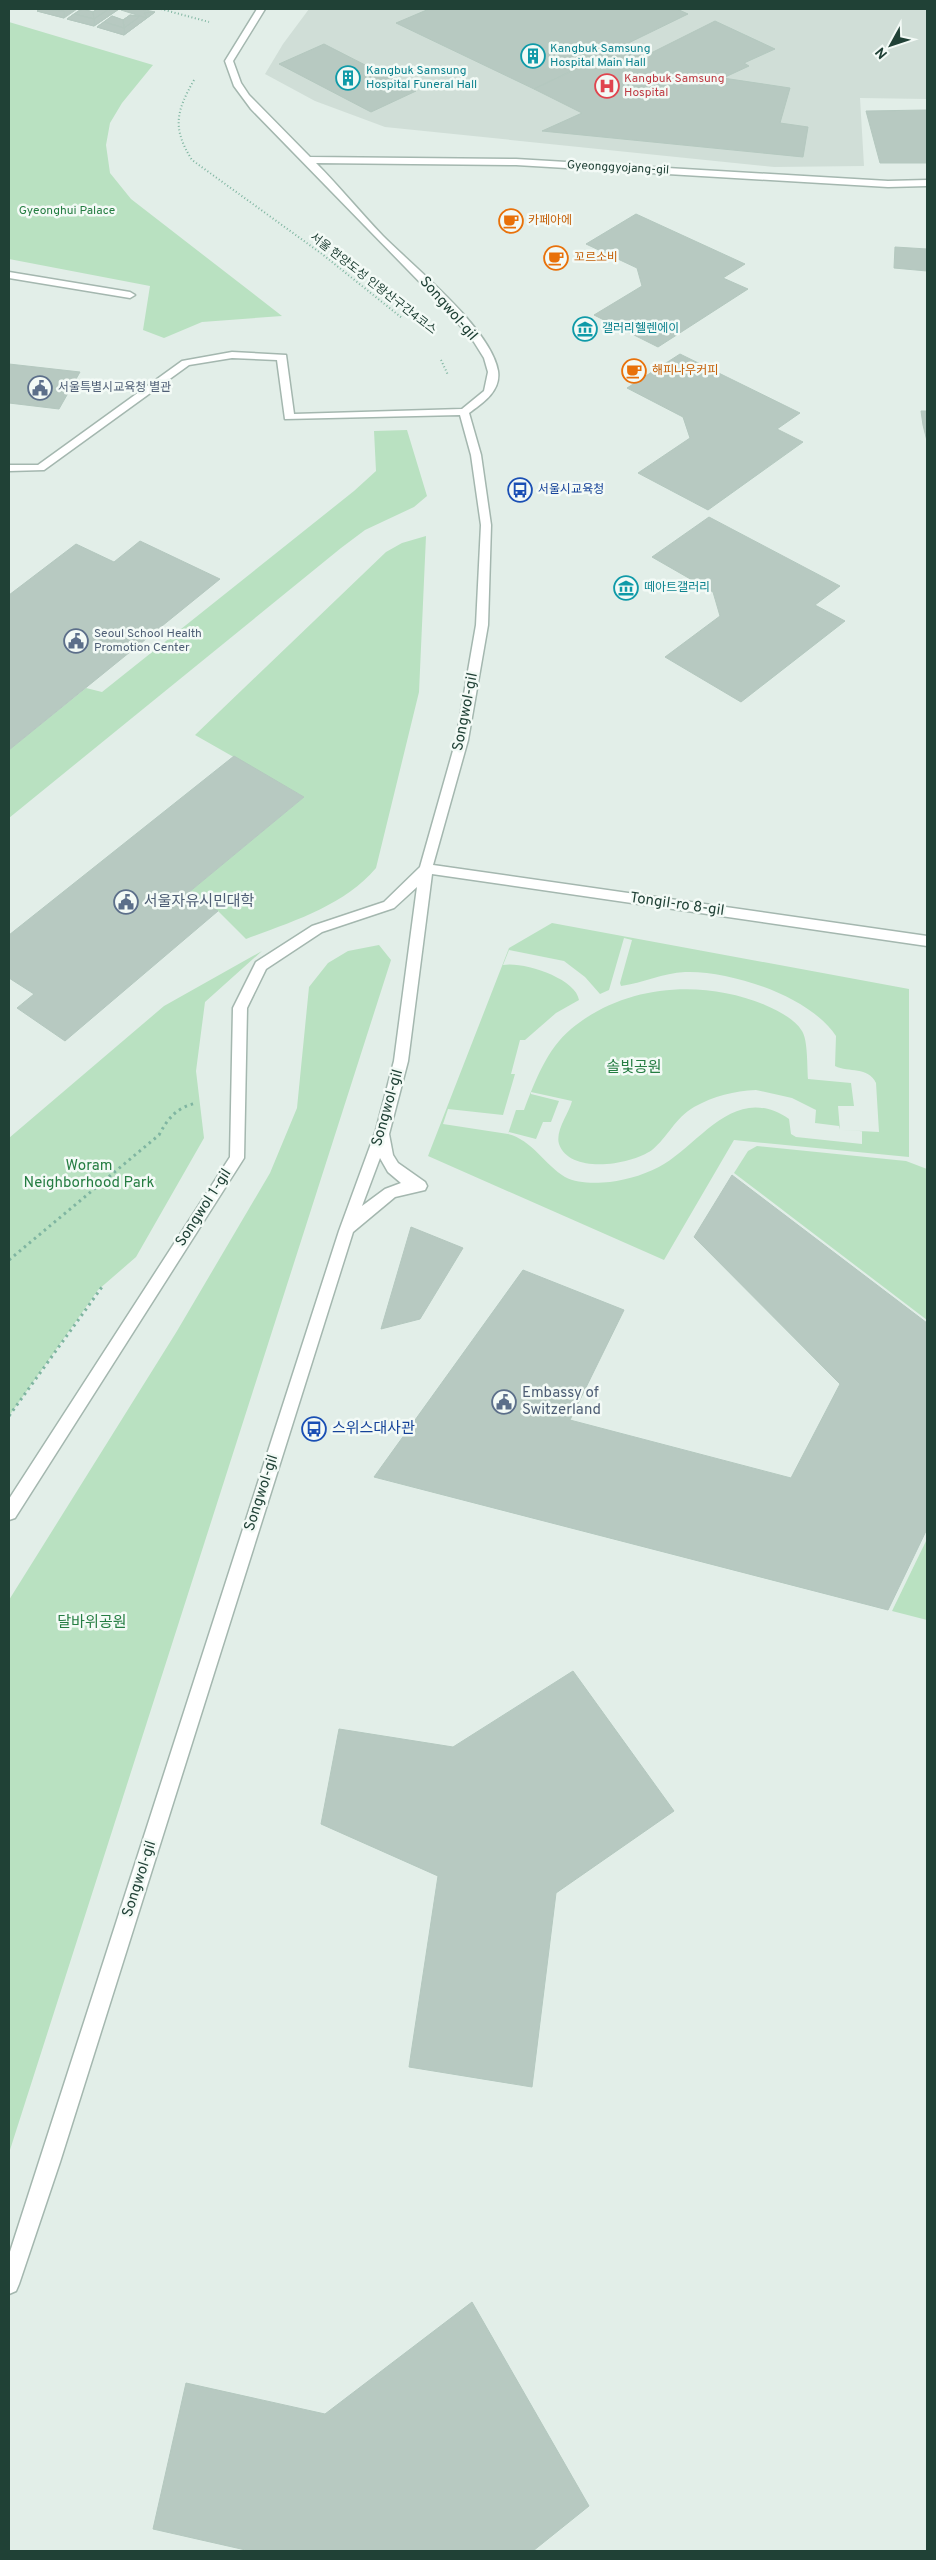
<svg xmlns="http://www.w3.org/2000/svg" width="936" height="2560" font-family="Overpass,'Noto Sans KR',sans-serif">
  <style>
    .built { fill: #d0ded7 }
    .green { fill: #b9e1c1; fill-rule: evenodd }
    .building { fill: #b7c9c1; stroke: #b4c8bf }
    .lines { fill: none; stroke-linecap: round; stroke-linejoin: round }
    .minor-casing { stroke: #a4b7af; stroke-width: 3 }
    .path-far1 { stroke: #7fb5a1; stroke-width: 2; stroke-dasharray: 1 2.5; stroke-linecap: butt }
    .path { stroke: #7fb5a1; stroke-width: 3; stroke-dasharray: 2.5 4; stroke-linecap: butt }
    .minor { fill: #fff; fill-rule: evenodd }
    .labels { text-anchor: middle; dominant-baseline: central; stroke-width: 5; stroke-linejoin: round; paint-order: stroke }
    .far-culture-label { font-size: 12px; fill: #0d838f; stroke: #f3faf6; text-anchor: start }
    .far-health-label { font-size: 12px; fill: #be3a42; stroke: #f3faf6; text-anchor: start }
    .far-street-label { font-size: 12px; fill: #204136; stroke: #f3faf6 }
    .far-park-label { font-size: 12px; fill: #257d42; stroke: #f3faf6 }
    .far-food-label { font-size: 12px; fill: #c56008; stroke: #f3faf6; text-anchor: start }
    .far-service-label { font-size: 12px; fill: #4e5e75; stroke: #f3faf6; text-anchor: start }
    .far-transit-label { font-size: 12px; fill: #164399; stroke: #f3faf6; text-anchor: start }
    .street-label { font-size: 15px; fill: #204136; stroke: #f3faf6 }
    .service-label { font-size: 15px; fill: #4e5e75; stroke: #f3faf6; text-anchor: start }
    .park-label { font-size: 15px; fill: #257d42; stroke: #f3faf6 }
    .transit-label { font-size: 15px; fill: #164399; stroke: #f3faf6; text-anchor: start }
  </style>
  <rect width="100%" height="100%" fill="#e2eee8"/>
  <!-- built -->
  <path class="built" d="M309 9H927V99L860 98 864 166 774 167 385 127 315 101 265 74 283 44Z"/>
  <!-- green -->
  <g class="green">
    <path d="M9 22 153 65 122 103 110 123 106 145 110 173 131 199 282 316 202 322 164 338 143 330 150 286 9 259Z"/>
    <path d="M407 430 427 496 414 507 365 530 341 548 9 818V750L86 688 102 692 354 491 376 471 374 431Z"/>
    <path d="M426 536 419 692 376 868C344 906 291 922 246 939L218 911 188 893 304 797 195 735 386 552 402 543Z"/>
    <path d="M552 923 909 989V1157L734 1140 664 1260 428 1156 509 948ZM624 938 632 940 620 983 621 986C643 983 663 973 685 972 730 970 811 997 836 1036L835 1066C849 1073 868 1066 876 1083L879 1132 840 1130 838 1106H854L851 1083 808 1079C807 1067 808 1040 802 1031 794 1018 778 1011 765 1005 703 979 625 984 571 1029 547 1049 535 1081 524 1110H516L508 1134 443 1124 448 1109 503 1115 515 1074H511L520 1040H525L556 1013 579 1000C576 978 522 961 503 965L509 950 564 961 585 977 600 994 609 990ZM756 1090 792 1098 816 1110 815 1123 839 1126 840 1130 862 1131V1144L796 1137 791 1134 789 1119C736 1083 703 1140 664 1164 650 1173 627 1180 610 1182 597 1183 577 1184 565 1177 545 1165 532 1140 508 1134L509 1132 536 1139 543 1122H551L559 1101 531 1094V1092L572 1101C569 1113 555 1131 559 1144 570 1175 631 1165 652 1150 668 1137 675 1118 694 1107 714 1096 734 1091 756 1090Z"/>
    <path d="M379 945 391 960 9 2153V1600L177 1331 270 1173 297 1108 309 987 328 963 348 951Z"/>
    <path d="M262 951 205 1002 196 1071 204 1138 136 1257 98 1290 9 1416V1138L164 1006Z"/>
    <path d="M757 1146 906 1161 927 1169V1320L734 1173 748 1151Z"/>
    <path d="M927 1539V1620L892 1611Z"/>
  </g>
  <!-- building -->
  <g class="building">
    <path d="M40 9H77L64 18 37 11Z"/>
    <path d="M40 9 64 11V18L37 11Z"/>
    <path d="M81 9 93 12 97 9H119L94 26 67 19Z"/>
    <path d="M83 9 93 12 94 19 74 14Z"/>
    <path d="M97 9H109L94 19 93 12Z"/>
    <path d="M109 9H119L94 26V19Z"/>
    <path d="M123 9H141L155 12 124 35 97 27 112 16 123 20 130 15 140 16 121 10Z"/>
    <path d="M429 9H677L688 14 534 89 396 23Z"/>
    <path d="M155 12 124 35V28L140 16 147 18 144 13Z"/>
    <path d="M74 14 94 19V26L67 19Z"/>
    <path d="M130 15 139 17 124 28 123 20Z"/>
    <path d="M112 16 123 20 124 28 104 22Z"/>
    <path d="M715 21 775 49 744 63 749 66 723 78 790 88 780 123 808 127 803 157 542 131 582 113 534 89 624 47 645 56Z"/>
    <path d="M104 22 124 28V35L97 27Z"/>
    <path d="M324 44 416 91 371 112 279 64Z"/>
    <path d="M927 110V163H880L866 111Z"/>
    <path d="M636 214 745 264 723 278 748 289 658 347 594 315 642 286 637 268 586 244Z"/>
    <path d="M895 247 927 249V271L894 268Z"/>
    <path d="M680 354 800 413 777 429 803 442 708 510 638 473 690 438 683 417 627 388Z"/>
    <path d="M9 364 80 372 59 409 9 403Z"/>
    <path d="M921 411H927V441L923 425Z"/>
    <path d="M709 517 840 586 815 605 845 621 741 702 665 657 720 616 713 592 652 557Z"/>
    <path d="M140 541 220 579 9 750V595L76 544 114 562Z"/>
    <path d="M234 756 304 797 188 893 218 911 65 1041 17 1008 34 994 9 978V935Z"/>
    <path d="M732 1175 927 1323V1529L888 1610 374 1477 523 1270 624 1310 570 1420 791 1478 840 1384 694 1237Z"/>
    <path d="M411 1227 463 1248 420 1319 381 1329Z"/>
    <path d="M573 1671 674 1811 556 1893 532 2087 409 2067 438 1876 321 1824 339 1729 453 1747Z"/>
    <path d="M472 2302 589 2506 533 2551H250L153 2529 186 2383 325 2414Z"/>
  </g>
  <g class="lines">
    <!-- minor casing -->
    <g class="minor-casing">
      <g id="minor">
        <path d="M257 9H265L233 61 241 83 249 95 310 157 516 159 888 181 927 180V186L888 187 516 165 316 163C339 186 360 212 383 236 414 267 491 329 498 371 501 391 483 403 469 413L481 455 491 525 488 625 468 740 433 865 927 936V946L432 874 408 1061 389 1134 393 1155 398 1163 425 1182 427 1186 425 1190 395 1197 353 1232 60 2162 19 2284 16 2291 9 2294V2255L339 1231 376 1130 394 1061 417 887 394 908 322 932 266 969 247 1008 244 1158 15 1518 9 1520V1499L230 1157 233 1008 256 962 312 926 384 902 420 867 456 740 476 625 481 525 471 455 460 415 285 419 277 360 232 358 189 365 44 470 9 471V465H38L182 361 232 352 286 355 294 414 462 409 484 391 488 372 484 358 474 342 445 308 251 109 234 86 225 61ZM380 1158 388 1172 401 1183 385 1189 362 1206Z"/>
        <path d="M9 272 130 292 135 295 130 298 9 278Z"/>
      </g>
    </g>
    <!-- path-far1 -->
    <g class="path-far1">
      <path d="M161 9 209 22"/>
      <path d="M194 80C176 112 172 128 192 160L322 254 402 318"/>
      <path d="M441 360 448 375"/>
    </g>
    <!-- path -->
    <g class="path">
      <path d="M9 1260 159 1135C168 1118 177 1107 197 1103"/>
      <path d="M9 1416 102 1287"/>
    </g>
    <!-- minor -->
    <use href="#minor" class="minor"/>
  </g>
  <!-- icons -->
  <defs>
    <g id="building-ring" transform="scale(1.25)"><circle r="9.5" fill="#f3faf6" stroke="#0f9aa8" stroke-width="1.5"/><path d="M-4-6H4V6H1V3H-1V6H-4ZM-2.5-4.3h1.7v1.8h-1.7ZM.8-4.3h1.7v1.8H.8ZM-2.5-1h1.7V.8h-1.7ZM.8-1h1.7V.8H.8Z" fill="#0f9aa8"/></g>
    <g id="hospital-ring" transform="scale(1.25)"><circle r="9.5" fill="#f3faf6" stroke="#e0444e" stroke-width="1.5"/><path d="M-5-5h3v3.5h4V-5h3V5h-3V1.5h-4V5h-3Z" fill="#e0444e"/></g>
    <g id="cafe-ring" transform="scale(1.25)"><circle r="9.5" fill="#f3faf6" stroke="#e8710a" stroke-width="1.5"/><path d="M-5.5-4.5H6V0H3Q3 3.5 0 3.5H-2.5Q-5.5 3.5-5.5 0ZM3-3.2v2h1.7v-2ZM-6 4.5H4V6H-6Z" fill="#e8710a"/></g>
    <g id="museum-ring" transform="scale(1.25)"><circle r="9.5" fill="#f3faf6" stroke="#0f9aa8" stroke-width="1.5"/><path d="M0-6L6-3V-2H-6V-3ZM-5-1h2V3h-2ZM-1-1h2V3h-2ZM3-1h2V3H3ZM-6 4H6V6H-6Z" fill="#0f9aa8"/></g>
    <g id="civic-ring" transform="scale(1.25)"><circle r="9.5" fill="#f3faf6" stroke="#5c6f8a" stroke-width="1.5"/><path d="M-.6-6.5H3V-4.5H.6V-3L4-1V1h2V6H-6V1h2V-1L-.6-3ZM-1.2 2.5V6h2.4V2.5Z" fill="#5c6f8a"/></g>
    <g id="bus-ring" transform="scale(1.25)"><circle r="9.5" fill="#f3faf6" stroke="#1a4fb4" stroke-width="1.5"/><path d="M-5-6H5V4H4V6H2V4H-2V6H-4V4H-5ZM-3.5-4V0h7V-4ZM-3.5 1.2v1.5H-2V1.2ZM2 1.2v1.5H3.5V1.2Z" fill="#1a4fb4"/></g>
  </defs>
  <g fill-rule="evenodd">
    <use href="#building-ring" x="533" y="56"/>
    <use href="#building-ring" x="348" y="78"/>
    <use href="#hospital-ring" x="607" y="86"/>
    <use href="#cafe-ring" x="511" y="221"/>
    <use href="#cafe-ring" x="556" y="258"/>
    <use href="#museum-ring" x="585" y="329"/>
    <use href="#cafe-ring" x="634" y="371"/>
    <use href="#civic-ring" x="40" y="388"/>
    <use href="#bus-ring" x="520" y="490"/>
    <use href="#museum-ring" x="626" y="588"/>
    <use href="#civic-ring" x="76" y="641"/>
    <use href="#civic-ring" x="126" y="902"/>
    <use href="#civic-ring" x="504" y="1402"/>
    <use href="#bus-ring" x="314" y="1429"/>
  </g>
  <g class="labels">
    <!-- far-culture labels -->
    <g class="far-culture-label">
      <text x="550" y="49">Kangbuk Samsung<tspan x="550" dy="14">Hospital Main Hall</tspan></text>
      <text x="366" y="71">Kangbuk Samsung<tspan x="366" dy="14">Hospital Funeral Hall</tspan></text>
      <text x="602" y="329">갤러리헬렌에이</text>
      <text x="644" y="588">떼아트갤러리</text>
    </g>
    <!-- far-health labels -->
    <g class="far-health-label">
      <text x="624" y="79">Kangbuk Samsung<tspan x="624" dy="14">Hospital</tspan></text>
    </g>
    <!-- far-street labels -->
    <g class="far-street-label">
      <text transform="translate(618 168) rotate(3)">Gyeonggyojang-gil</text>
      <text transform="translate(373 284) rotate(38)">서울 한양도성 인왕산구간4코스</text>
    </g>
    <!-- far-park labels -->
    <g class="far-park-label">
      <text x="67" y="211">Gyeonghui Palace</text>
    </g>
    <!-- far-food labels -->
    <g class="far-food-label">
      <text x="528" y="221">카페아에</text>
      <text x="574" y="258">꼬르소비</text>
      <text x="652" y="371">해피나우커피</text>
    </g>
    <!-- far-service labels -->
    <g class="far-service-label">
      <text x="58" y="388">서울특별시교육청 별관</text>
      <text x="94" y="634">Seoul School Health<tspan x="94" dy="14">Promotion Center</tspan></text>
    </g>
    <!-- far-transit labels -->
    <g class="far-transit-label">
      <text x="538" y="490">서울시교육청</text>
    </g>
    <!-- street labels -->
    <g class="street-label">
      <text transform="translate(448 309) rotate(49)">Songwol-gil</text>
      <text transform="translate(466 712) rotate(-79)">Songwol-gil</text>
      <text transform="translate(677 905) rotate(8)">Tongil-ro 8-gil</text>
      <text transform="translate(388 1108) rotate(-74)">Songwol-gil</text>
      <text transform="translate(204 1208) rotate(-57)">Songwol 1-gil</text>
      <text transform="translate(262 1493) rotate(-72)">Songwol-gil</text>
      <text transform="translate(140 1879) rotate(-72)">Songwol-gil</text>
    </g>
    <!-- service labels -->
    <g class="service-label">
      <text x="144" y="902">서울자유시민대학</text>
      <text x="522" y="1393">Embassy of<tspan x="522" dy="17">Switzerland</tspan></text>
    </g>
    <!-- park labels -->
    <g class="park-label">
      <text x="634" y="1068">솔빛공원</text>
      <text x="89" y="1166">Woram<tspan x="89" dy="17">Neighborhood Park</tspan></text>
      <text x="92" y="1623">달바위공원</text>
    </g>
    <!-- transit labels -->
    <g class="transit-label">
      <text x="332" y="1429">스위스대사관</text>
    </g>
  </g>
  <!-- border -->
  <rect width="936" height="2560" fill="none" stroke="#204136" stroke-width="20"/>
  <!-- north arrow -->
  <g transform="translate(891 45) rotate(230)" stroke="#f3faf6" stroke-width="4" paint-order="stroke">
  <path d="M0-4L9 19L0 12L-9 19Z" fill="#204136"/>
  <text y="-8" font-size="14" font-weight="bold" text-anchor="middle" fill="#204136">N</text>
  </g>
</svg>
